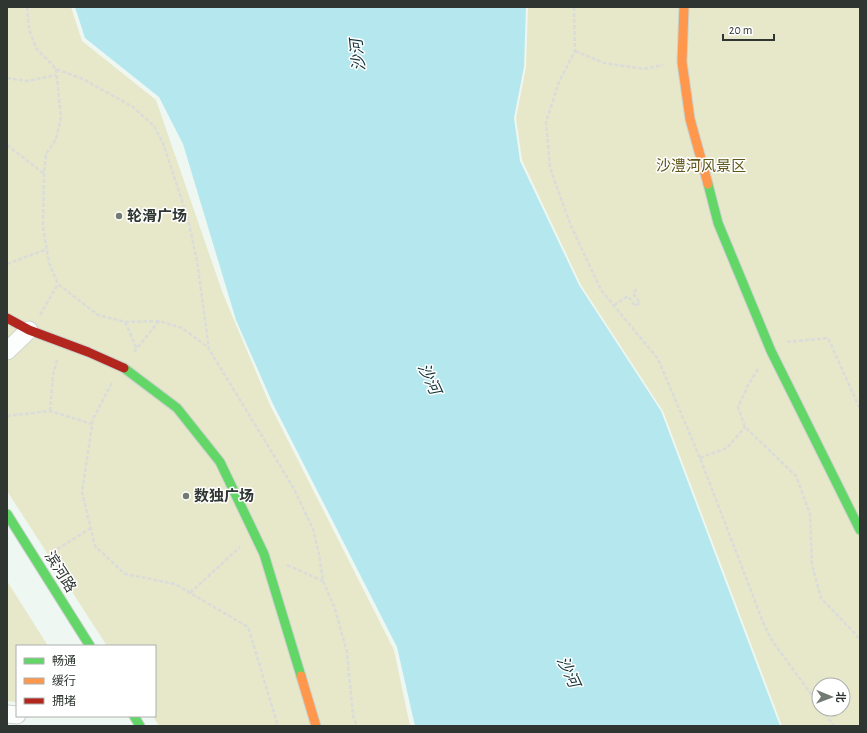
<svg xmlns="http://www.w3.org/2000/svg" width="867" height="733" font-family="'Alegreya Sans','Noto Sans SC',sans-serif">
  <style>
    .green { fill: #e7e8c9; fill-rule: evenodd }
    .water { fill: #b5e8ee }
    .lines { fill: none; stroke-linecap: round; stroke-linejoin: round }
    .street-casing { stroke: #cbd2cd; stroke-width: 19 }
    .fast-casing { stroke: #cbd2cd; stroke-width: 11 }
    .slow-casing { stroke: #cbd2cd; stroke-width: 11 }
    .jam-casing { stroke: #cbd2cd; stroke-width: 11 }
    .path { stroke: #dadcda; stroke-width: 2.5; stroke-dasharray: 4 2; stroke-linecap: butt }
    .street { stroke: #fcfefd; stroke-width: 17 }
    .fast { stroke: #63d668; stroke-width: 9 }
    .slow { stroke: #ff974d; stroke-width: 9 }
    .jam { stroke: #b3261e; stroke-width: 9 }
    .poi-dot { fill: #727a74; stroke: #fff; stroke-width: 1.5 }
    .labels { text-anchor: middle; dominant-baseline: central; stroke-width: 3; stroke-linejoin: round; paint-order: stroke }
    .park-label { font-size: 15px; fill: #5e5619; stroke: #fff }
    .poi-label { font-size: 15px; font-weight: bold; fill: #2f3631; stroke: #fff; text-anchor: start }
    .street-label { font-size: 15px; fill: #2f3631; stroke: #fff }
    .water-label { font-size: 16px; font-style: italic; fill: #113338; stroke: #fff }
  </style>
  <rect width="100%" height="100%" fill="#eef7f1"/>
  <!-- green -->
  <g class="green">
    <path d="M7 7H71L82 41 156 100 223 294 270 405 394 650 410 726H159L153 716H155V646H107L7 491Z"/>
    <path d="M528 7H860V726H782L663 411 581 285 522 160 516 118 526 67ZM819 685H843V709H819Z"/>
    <path d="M7 581 48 646H17V702L7 701Z"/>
  </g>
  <!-- water -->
  <path class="water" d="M75 7H526L524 67 514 118 520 161 579 285 661 411 780 726H415L397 647 273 404 236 320 183 144 159 97 85 38Z"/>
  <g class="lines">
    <!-- street casing -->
    <g class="street-casing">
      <g id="street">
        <path d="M7 351 29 330"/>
        <path d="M7 714 17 715"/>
      </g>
    </g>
    <!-- fast casing -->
    <g class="fast-casing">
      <g id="fast">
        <path d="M708 184 718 223 771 351 860 530"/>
        <path d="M124 368 177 408 220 462 264 554 301 676"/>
        <path d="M7 514 90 646"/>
        <path d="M134 716 140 726"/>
      </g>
    </g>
    <!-- slow casing -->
    <g class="slow-casing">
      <g id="slow">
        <path d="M684 7 682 62 690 119 708 184"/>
        <path d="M301 676 316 726"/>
      </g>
    </g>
    <!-- jam casing -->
    <g class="jam-casing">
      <path id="jam" d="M7 318 29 330 88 352 124 368"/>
    </g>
    <!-- path -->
    <g class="path">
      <path d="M27 7 29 29 36 48 56 69 83 79 133 107 154 126 163 143 188 219 197 261 209 349 293 487 313 529 319 554 323 581 335 609 347 652 353 716 357 726"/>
      <path d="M574 7 575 51 559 82 546 122 550 168 571 226 601 290 658 359 700 458 763 622 771 639 819 705"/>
      <path d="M575 51 604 63 644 69 663 65"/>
      <path d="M56 69 61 118 56 139 46 154 44 173 43 227 49 263 58 284 98 315 125 322 159 321 182 328 209 348"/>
      <path d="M7 78 27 81 56 75"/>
      <path d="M7 145 43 173"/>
      <path d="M7 264 47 249"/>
      <path d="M614 305 628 296 635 306 640 303 633 293 637 289"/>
      <path d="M40 315 58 284"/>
      <path d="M125 322 137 349"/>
      <path d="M787 342 828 338 860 409"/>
      <path d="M134 352 159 321"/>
      <path d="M758 369 748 385 738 407 745 427 796 476 810 514 812 565 821 598 860 639"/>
      <path d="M112 383 93 419 82 492 95 546 125 574 175 584 248 627 278 726"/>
      <path d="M50 411 53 375 57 360"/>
      <path d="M7 416 50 411 92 424"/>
      <path d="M700 458 727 448 745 427"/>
      <path d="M54 554 56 550 91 528"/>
      <path d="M287 565 323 581"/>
      <path d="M190 593 240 547"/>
      <path d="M822 709 834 726"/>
    </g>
    <!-- street -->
    <use href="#street" class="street"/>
    <!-- fast -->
    <use href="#fast" class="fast"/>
    <!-- slow -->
    <use href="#slow" class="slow"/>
    <!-- jam -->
    <use href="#jam" class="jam"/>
  </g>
  <!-- markers -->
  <g class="poi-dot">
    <circle cx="119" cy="216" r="4"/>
    <circle cx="186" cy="496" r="4"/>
  </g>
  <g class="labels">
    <!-- park labels -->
    <g class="park-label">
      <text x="701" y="166">沙澧河风景区</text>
    </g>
    <!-- poi labels -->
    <g class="poi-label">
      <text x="127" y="216">轮滑广场</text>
      <text x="194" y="496">数独广场</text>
    </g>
    <!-- street labels -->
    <g class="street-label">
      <text transform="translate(60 572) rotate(58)">滨河路</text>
    </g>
    <!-- water labels -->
    <g class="water-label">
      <text transform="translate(358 55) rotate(-96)">沙河</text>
      <text transform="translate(429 379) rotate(65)">沙河</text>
      <text transform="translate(568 672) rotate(65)">沙河</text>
    </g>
  </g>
  <!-- border -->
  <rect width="867" height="733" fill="none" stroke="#2f3631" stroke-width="16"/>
  <!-- legend -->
  <rect x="16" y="645" width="140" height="72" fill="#ffffff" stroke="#acafad"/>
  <rect x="24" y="658" width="20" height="6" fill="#63d668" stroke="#acafad"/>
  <text x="52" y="665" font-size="12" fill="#2f3631">畅通</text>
  <rect x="24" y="678" width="20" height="6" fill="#ff974d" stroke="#acafad"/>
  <text x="52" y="685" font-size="12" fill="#2f3631">缓行</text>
  <rect x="24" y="698" width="20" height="6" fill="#b3261e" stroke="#acafad"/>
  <text x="52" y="705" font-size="12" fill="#2f3631">拥堵</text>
  <!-- north arrow -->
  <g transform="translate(831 697) rotate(91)"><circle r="19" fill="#ffffff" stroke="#acafad"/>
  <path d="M0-3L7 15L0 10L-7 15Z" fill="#727a74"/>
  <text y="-6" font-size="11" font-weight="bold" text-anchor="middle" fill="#2f3631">北</text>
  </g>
  <!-- scale -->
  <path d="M723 34v6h51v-6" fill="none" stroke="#2f3631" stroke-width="2"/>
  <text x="729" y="34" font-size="12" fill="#2f3631" stroke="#ffffff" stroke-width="3" paint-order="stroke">20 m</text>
</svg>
